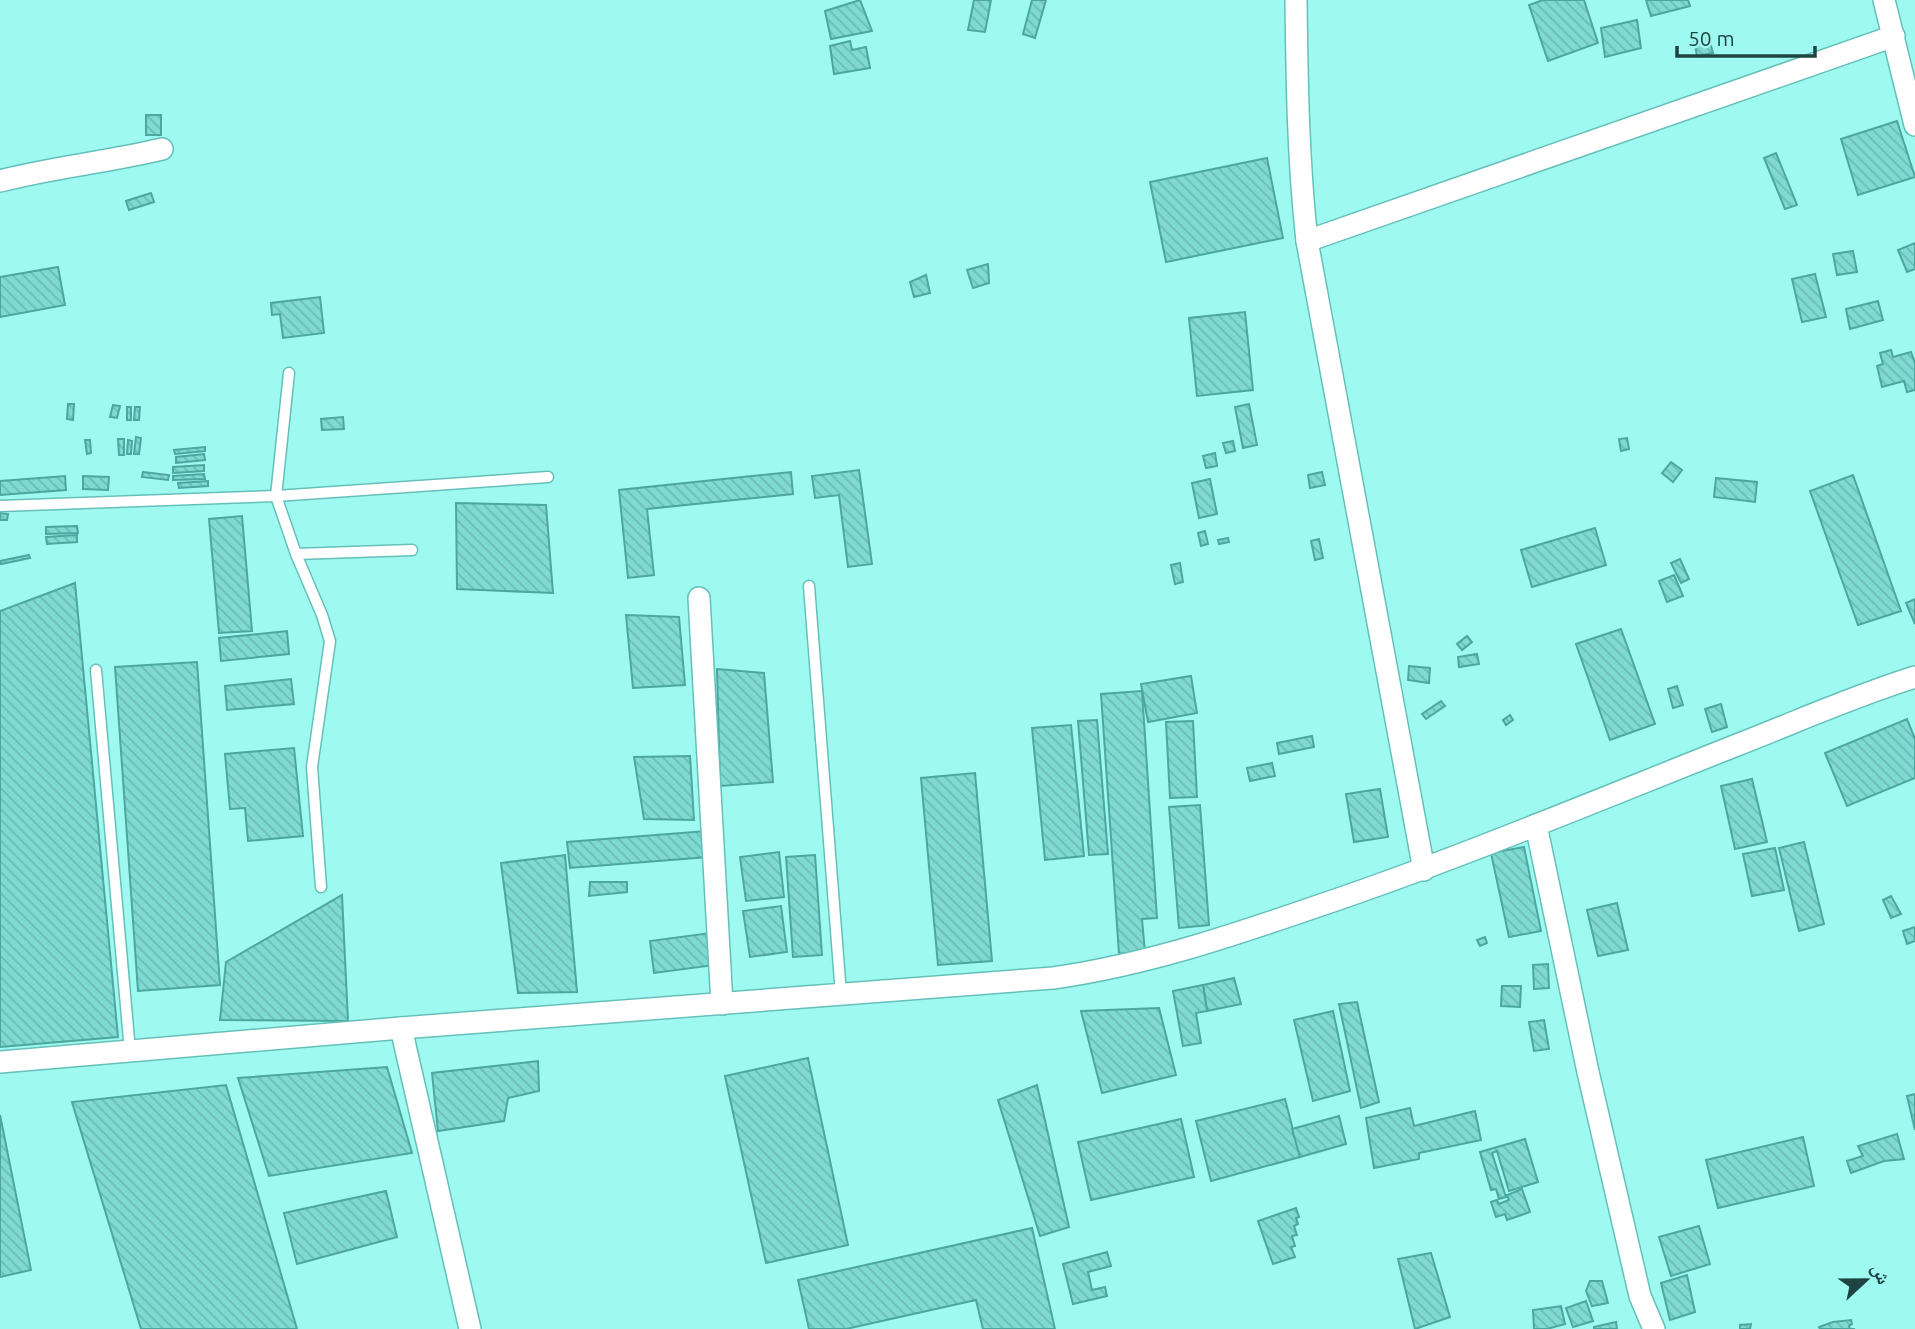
<svg xmlns="http://www.w3.org/2000/svg" width="1915" height="1329" font-family="Ubuntu,'Noto Naskh Arabic',sans-serif">
  <style>
    .building { fill: url(#building-back-hatch); stroke: #4ba7a0; stroke-width: 2 }
    .lines { fill: none; stroke-linecap: round; stroke-linejoin: round }
    .lane-casing { stroke: #65c0b9; stroke-width: 13 }
    .street-casing { stroke: #65c0b9; stroke-width: 24 }
    .lane { stroke: #fff; stroke-width: 10 }
    .street { stroke: #fff; stroke-width: 21 }
  </style>
  <defs>
    <pattern id="building-back-hatch" width="6" height="6" patternUnits="userSpaceOnUse" patternTransform="scale(1.75)"><rect width="6" height="6" fill="#7fdad1"/><path d="M-1 5l2 2M0 0l6 6M5-1l2 2" fill="none" stroke="#6dbcb5"/></pattern>
  </defs>
  <rect width="100%" height="100%" fill="#9ef9f1"/>
  <!-- building -->
  <g class="building">
    <path d="M860 0 872 31 831 39 825 11Z"/>
    <path d="M974 0H991L985 32 968 30Z"/>
    <path d="M1032 0H1046L1035 38 1023 34Z"/>
    <path d="M1543 0H1584L1598 43 1548 61 1529 5Z"/>
    <path d="M1646 0H1688L1690 6 1651 16Z"/>
    <path d="M1637 20 1641 48 1605 57 1601 28Z"/>
    <path d="M1707 32 1713 53 1697 56 1693 35Z"/>
    <path d="M850 41 852 50 866 47 870 68 834 74 830 46Z"/>
    <rect x="146" y="115" width="15" height="20"/>
    <path d="M1897 121 1915 177 1858 195 1841 139Z"/>
    <path d="M1776 153 1797 205 1785 209 1764 158Z"/>
    <path d="M1267 158 1283 238 1166 262 1150 182Z"/>
    <path d="M151 193 154 202 129 210 126 201Z"/>
    <path d="M1915 243V269L1907 272 1898 250Z"/>
    <path d="M1853 251 1857 272 1837 275 1833 254Z"/>
    <path d="M988 264 989 283 973 288 967 270Z"/>
    <path d="M58 267 65 305 0 317V277Z"/>
    <path d="M1815 274 1826 317 1802 322 1792 279Z"/>
    <path d="M926 275 930 293 914 297 910 282Z"/>
    <path d="M320 297 324 333 283 338 280 314 272 315 271 303Z"/>
    <path d="M1878 301 1883 320 1850 329 1846 309Z"/>
    <path d="M1245 312 1253 390 1197 396 1189 318Z"/>
    <path d="M1891 350 1893 357 1911 352 1915 363V390L1907 392 1904 381 1882 387 1877 366 1883 364 1880 353Z"/>
    <path d="M68 404H74L73 420 67 419Z"/>
    <path d="M1249 404 1257 445 1243 448 1235 407Z"/>
    <path d="M113 405 120 406 117 418 110 417Z"/>
    <rect x="127" y="407" width="4" height="13"/>
    <path d="M135 407H140L139 420H134Z"/>
    <path d="M343 417 344 429 322 430 321 419Z"/>
    <path d="M136 437 141 438 139 454H134Z"/>
    <path d="M1627 438 1629 449 1621 451 1619 439Z"/>
    <path d="M118 439H124V455H119Z"/>
    <path d="M85 440H90L91 453 87 454Z"/>
    <path d="M128 440 132 441 131 454H127Z"/>
    <path d="M1233 441 1235 451 1226 453 1223 443Z"/>
    <path d="M205 447V451L175 454 174 450Z"/>
    <path d="M1215 453 1217 466 1206 468 1203 456Z"/>
    <path d="M204 454 205 460 176 463V457Z"/>
    <path d="M1671 462 1682 470 1673 482 1662 473Z"/>
    <path d="M204 465V471L173 473V467Z"/>
    <path d="M859 470 872 564 848 567 839 495 815 498 812 476Z"/>
    <path d="M143 472 169 475 168 480 142 477Z"/>
    <path d="M791 472 793 494 647 509 654 575 628 578 619 490Z"/>
    <path d="M1322 472 1325 485 1310 488 1308 475Z"/>
    <path d="M204 474 205 479 173 480V476Z"/>
    <path d="M1853 475 1901 611 1858 625 1810 491Z"/>
    <path d="M65 476 66 490 0 495V481Z"/>
    <path d="M83 476 109 477 108 490 83 489Z"/>
    <path d="M1716 478 1757 482 1755 502 1714 497Z"/>
    <path d="M1210 479 1217 514 1199 518 1192 483Z"/>
    <path d="M208 481V486L179 488 178 483Z"/>
    <path d="M456 503 546 505 553 593 457 589Z"/>
    <path d="M0 513 8 514 7 520H0Z"/>
    <path d="M242 516 252 631 219 633 209 519Z"/>
    <path d="M77 526 78 533 46 534V527Z"/>
    <path d="M1595 528 1606 565 1532 587 1521 550Z"/>
    <path d="M1205 531 1208 544 1201 546 1198 533Z"/>
    <path d="M77 535V542L47 544 46 537Z"/>
    <path d="M1228 538 1229 542 1219 544 1218 540Z"/>
    <path d="M1319 539 1323 558 1315 560 1311 541Z"/>
    <path d="M29 555 30 558 1 564 0 561Z"/>
    <path d="M1680 559 1689 579 1681 583 1671 563Z"/>
    <path d="M1180 563 1183 582 1175 584 1171 565Z"/>
    <path d="M1674 575 1683 596 1667 602 1659 581Z"/>
    <path d="M75 583 118 1037 0 1047V611Z"/>
    <path d="M1915 599V624L1906 603Z"/>
    <path d="M626 615 679 617 685 685 633 688Z"/>
    <path d="M1621 629 1655 724 1610 740 1576 644Z"/>
    <path d="M287 631 289 654 221 661 219 638Z"/>
    <path d="M1467 636 1472 642 1462 650 1457 644Z"/>
    <path d="M1477 654 1479 664 1459 667 1458 657Z"/>
    <path d="M197 662 220 985 138 991 115 667Z"/>
    <path d="M1409 666 1430 668 1429 683 1408 680Z"/>
    <path d="M717 669 764 673 773 782 720 786Z"/>
    <path d="M1191 676 1197 713 1148 722 1141 684Z"/>
    <path d="M291 679 294 704 227 710 225 686Z"/>
    <path d="M1677 686 1683 705 1673 708 1668 689Z"/>
    <path d="M1142 691 1157 918 1142 919 1145 952 1119 954 1101 694Z"/>
    <path d="M1441 701 1445 706 1426 719 1422 714Z"/>
    <path d="M1721 704 1727 727 1712 732 1705 709Z"/>
    <path d="M1510 715 1513 720 1506 725 1503 720Z"/>
    <path d="M1907 719 1915 739V778L1847 806 1825 753Z"/>
    <path d="M1097 720 1108 854 1089 855 1078 721Z"/>
    <path d="M1193 721 1197 797 1170 798 1166 722Z"/>
    <path d="M1071 725 1084 856 1045 860 1032 728Z"/>
    <path d="M1312 736 1314 747 1279 754 1277 743Z"/>
    <path d="M294 748 303 836 248 841 245 808 230 809 225 754Z"/>
    <path d="M690 756 694 820 644 819 634 757Z"/>
    <path d="M1272 763 1275 776 1250 781 1247 768Z"/>
    <path d="M975 773 992 961 938 965 921 778Z"/>
    <path d="M1752 779 1767 842 1735 849 1721 786Z"/>
    <path d="M1380 789 1388 837 1354 842 1346 794Z"/>
    <path d="M1200 805 1209 925 1179 928 1169 807Z"/>
    <path d="M706 831 708 857 570 868 567 842Z"/>
    <path d="M1804 842 1824 924 1799 931 1779 848Z"/>
    <path d="M1524 847 1541 931 1509 937 1491 853Z"/>
    <path d="M1775 848 1784 890 1752 896 1743 854Z"/>
    <path d="M779 852 784 897 746 901 740 857Z"/>
    <path d="M565 855 577 992 518 993 501 863Z"/>
    <path d="M815 855 822 955 793 957 786 857Z"/>
    <path d="M590 882H627V892L589 896Z"/>
    <path d="M342 895 348 1021 220 1020 226 962Z"/>
    <path d="M1891 896 1901 914 1891 918 1883 900Z"/>
    <path d="M1617 903 1628 950 1598 956 1587 910Z"/>
    <path d="M781 906 787 952 750 957 743 911Z"/>
    <path d="M1915 927V941L1907 944 1903 931Z"/>
    <path d="M710 933 715 965 654 973 650 941Z"/>
    <path d="M1485 937 1487 943 1480 946 1477 940Z"/>
    <path d="M1548 964 1549 988 1534 989 1533 965Z"/>
    <path d="M1234 978 1241 1004 1207 1011 1203 985Z"/>
    <path d="M1203 985 1207 1011 1196 1013 1201 1043 1183 1046 1173 991Z"/>
    <path d="M1502 986H1521L1520 1007 1501 1006Z"/>
    <path d="M1357 1002 1379 1102 1361 1108 1339 1004Z"/>
    <path d="M1159 1008 1176 1075 1102 1093 1081 1011Z"/>
    <path d="M1333 1011 1350 1091 1313 1101 1294 1020Z"/>
    <path d="M1544 1020 1549 1049 1534 1051 1529 1022Z"/>
    <path d="M808 1058 848 1245 766 1263 725 1076Z"/>
    <path d="M538 1061 539 1091 508 1098 504 1121 438 1131 432 1073Z"/>
    <path d="M387 1067 412 1153 269 1176 238 1078Z"/>
    <path d="M226 1085 297 1329H141L72 1102Z"/>
    <path d="M1037 1085 1069 1227 1040 1236 998 1100Z"/>
    <path d="M1915 1094V1130L1907 1096Z"/>
    <path d="M1285 1099 1300 1157 1211 1181 1196 1121Z"/>
    <path d="M1410 1108 1414 1126 1475 1111 1481 1140 1419 1153V1159L1374 1168 1366 1118Z"/>
    <path d="M0 1115 31 1270 0 1277Z"/>
    <path d="M1339 1116 1346 1144 1300 1157 1292 1129Z"/>
    <path d="M1181 1119 1194 1177 1091 1200 1078 1142Z"/>
    <path d="M1897 1134 1904 1159 1884 1161 1851 1173 1847 1161 1863 1156 1858 1146Z"/>
    <path d="M1803 1137 1814 1186 1718 1208 1706 1160Z"/>
    <path d="M1525 1139 1538 1182 1509 1191 1497 1151 1492 1153 1506 1197 1499 1199 1496 1189 1491 1190 1480 1152Z"/>
    <path d="M1522 1189 1530 1212 1507 1220 1505 1214 1496 1217 1491 1202 1497 1200 1499 1204 1509 1200 1507 1195Z"/>
    <path d="M386 1191 397 1237 297 1264 284 1213Z"/>
    <path d="M1296 1208 1299 1217 1296 1218 1298 1224 1294 1226 1297 1235 1292 1236 1295 1246 1291 1247 1295 1257 1273 1264 1258 1221Z"/>
    <path d="M1699 1226 1710 1264 1671 1276 1659 1237Z"/>
    <path d="M1032 1228 1055 1329H983L976 1300 846 1329H809L798 1280Z"/>
    <path d="M1107 1252 1111 1266 1088 1272 1092 1290 1105 1287 1107 1296 1073 1304 1063 1264Z"/>
    <path d="M1431 1253 1450 1317 1415 1329 1398 1259Z"/>
    <path d="M1687 1275 1695 1312 1670 1320 1661 1283Z"/>
    <path d="M1590 1281H1602L1608 1303 1592 1306 1586 1291Z"/>
    <path d="M1586 1301 1593 1321 1573 1327 1566 1308Z"/>
    <path d="M1561 1306 1565 1324 1547 1329H1534L1533 1310Z"/>
    <path d="M1851 1320 1852 1324 1849 1326 1850 1329H1855H1820L1819 1327 1833 1322Z"/>
    <path d="M1616 1322 1617 1329H1594V1327Z"/>
    <path d="M1751 1324 1750 1329H1740V1325Z"/>
  </g>
  <g class="lines">
    <!-- lane casing -->
    <g class="lane-casing">
      <g id="lane">
        <path d="M289 373 276 496 296 554 322 615 330 641 312 767 321 887"/>
        <path d="M0 506 276 496 548 477"/>
        <path d="M296 554 412 550"/>
        <path d="M809 586 841 994"/>
        <path d="M96 670 130 1051"/>
      </g>
    </g>
    <!-- street casing -->
    <g class="street-casing">
      <g id="street">
        <path d="M1296 0C1297 81 1298 161 1307 241"/>
        <path d="M1884 0 1915 125"/>
        <path d="M0 181C54 167 108 162 162 149"/>
        <path d="M699 598 722 1004"/>
        <path d="M1536 825 1588 1072 1640 1296 1654 1329"/>
        <path d="M1424 870 1307 241 1894 36"/>
        <path d="M401 1028 470 1329"/>
        <path d="M0 1062 401 1028 1053 978C1145 965 1231 936 1318 906 1460 858 1598 800 1737 745 1796 722 1854 696 1915 677"/>
      </g>
    </g>
    <!-- lane -->
    <use href="#lane" class="lane"/>
    <!-- street -->
    <use href="#street" class="street"/>
  </g>
  <!-- north arrow -->
  <g transform="translate(1866 1280) rotate(68)" stroke="#9ef9f1" stroke-width="5" paint-order="stroke">
  <path d="M0-5L12 26L0 18L-12 26Z" fill="#1e4441"/>
  <text y="-10" font-size="19" font-weight="bold" text-anchor="middle" fill="#1e4441">ش</text>
  </g>
  <!-- scale -->
  <path d="M1677 46v10h138v-10" fill="none" stroke="#1e4441" stroke-width="3.5"/>
  <text x="1688" y="46" font-size="21" fill="#1e4441" stroke="#9ef9f1" stroke-width="5" paint-order="stroke">50 m</text>
</svg>
